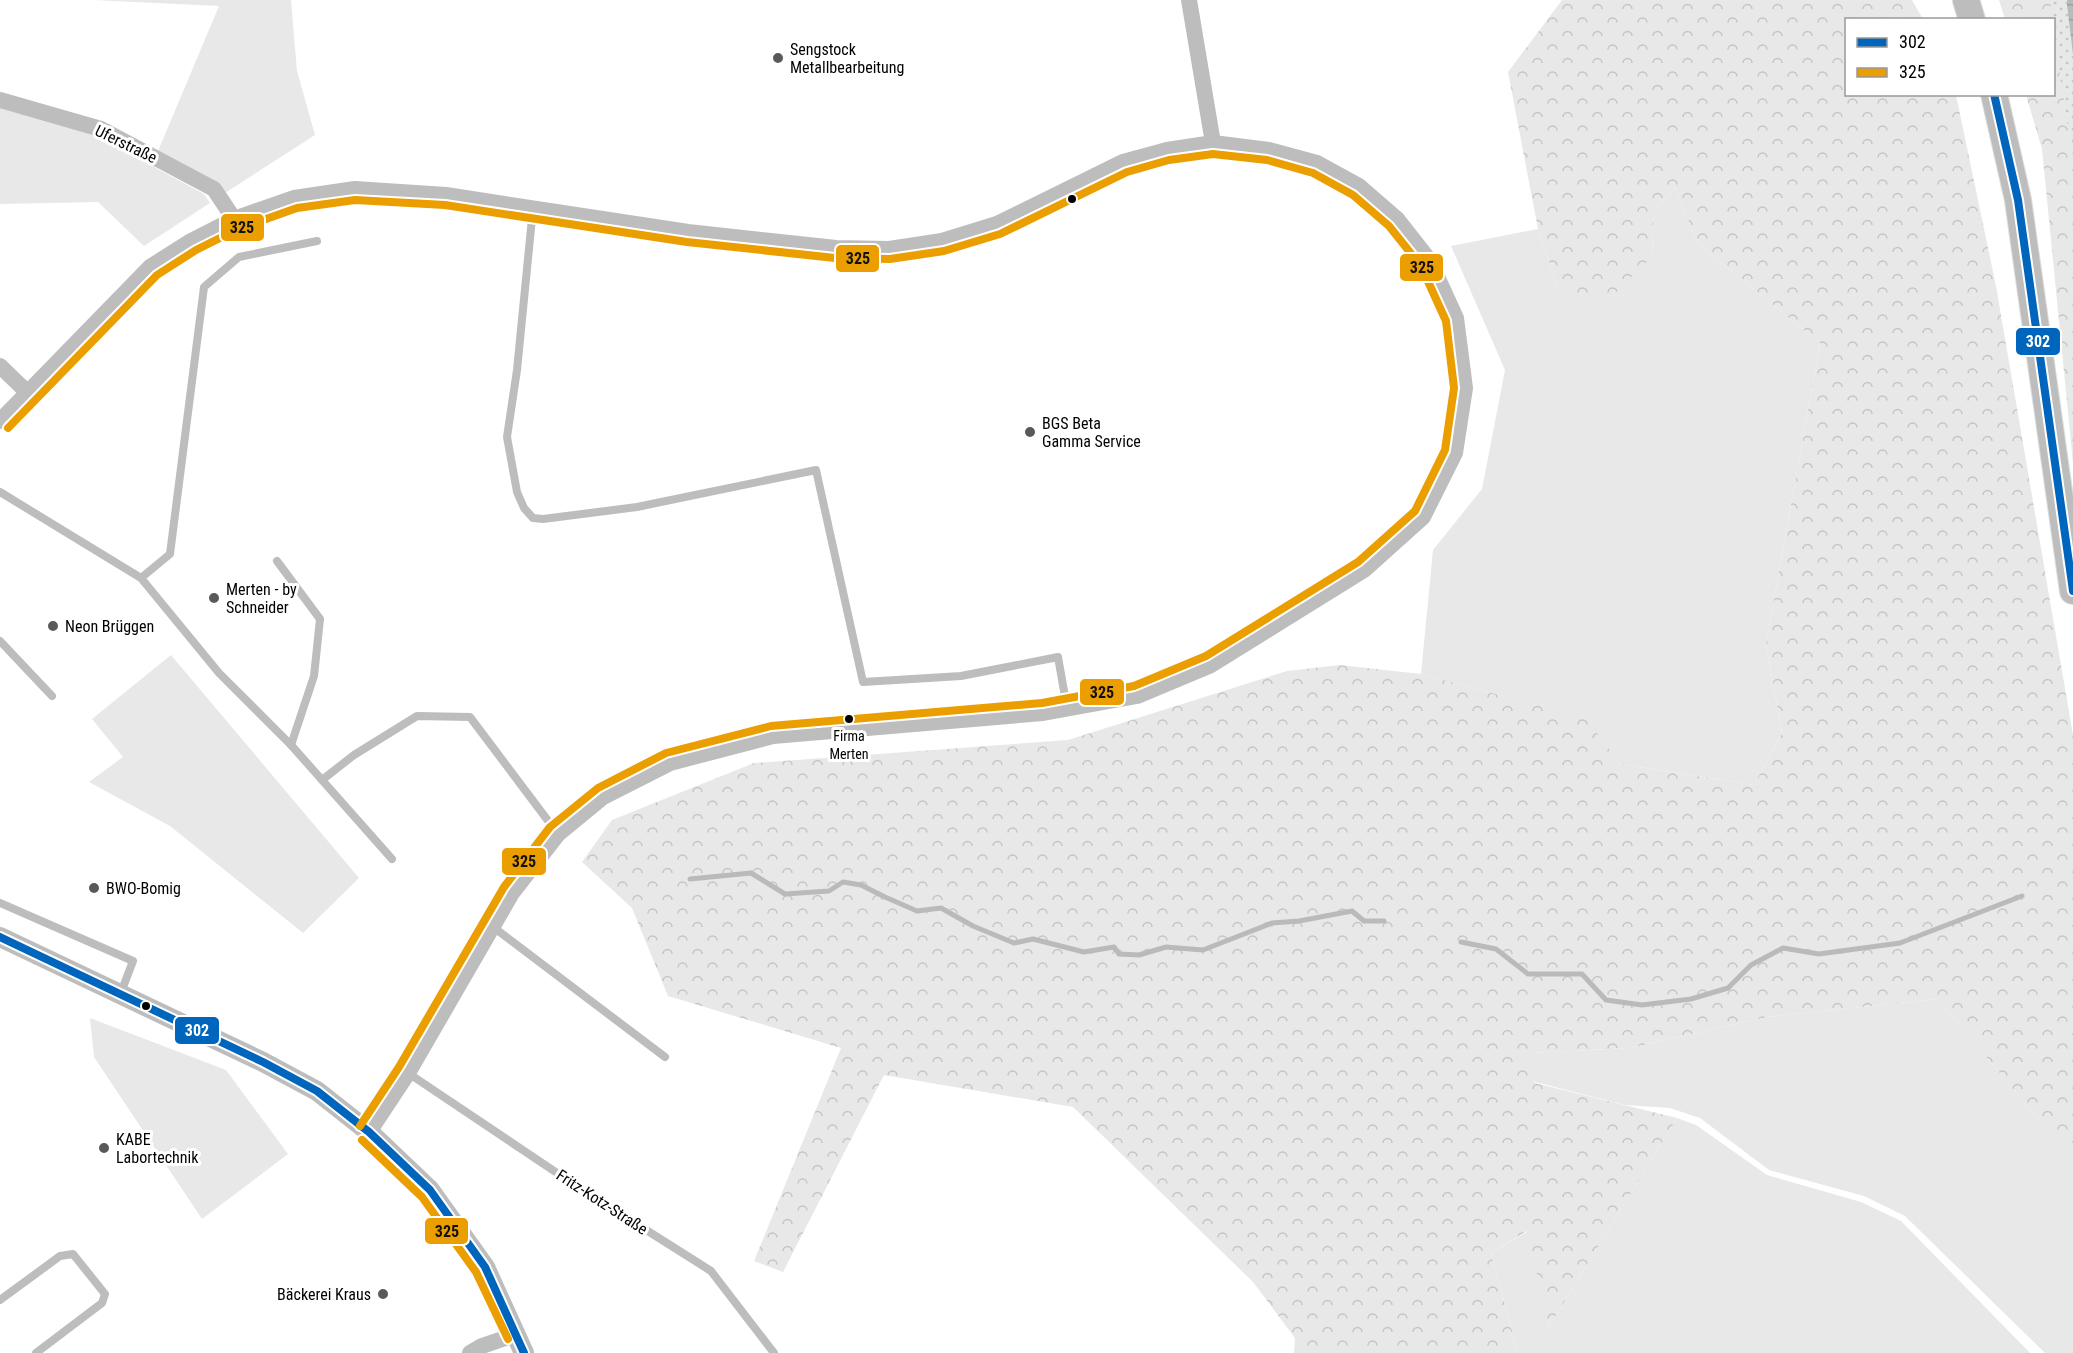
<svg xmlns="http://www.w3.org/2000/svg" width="2073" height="1353" font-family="'Roboto Condensed',sans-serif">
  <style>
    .grass { fill: #e8e8e8 }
    .forest { fill: url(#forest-crowns) }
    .park { fill: url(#park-dots) }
    .water { fill: url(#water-waves) }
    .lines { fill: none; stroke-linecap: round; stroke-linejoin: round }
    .stream { stroke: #bababa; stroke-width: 5 }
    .primary-casing { stroke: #dbdbdb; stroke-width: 28 }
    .service { stroke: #bdbdbd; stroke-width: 8 }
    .minor { stroke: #bdbdbd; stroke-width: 16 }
    .tertiary { stroke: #bdbdbd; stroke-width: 20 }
    .primary { stroke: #bdbdbd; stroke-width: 26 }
    .bus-1-casing { stroke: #fff; stroke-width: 12 }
    .bus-2-casing { stroke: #fff; stroke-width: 12 }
    .bus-1 { stroke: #0065bd; stroke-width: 8 }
    .bus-2 { stroke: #eb9e00; stroke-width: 8 }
    .poi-dot { fill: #595959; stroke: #fff; stroke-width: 2 }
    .bus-dot { fill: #000; stroke: #fff; stroke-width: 2 }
    .labels { text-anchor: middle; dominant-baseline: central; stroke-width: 6; stroke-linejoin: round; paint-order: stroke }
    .bus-label { font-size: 14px; fill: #000; stroke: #fff }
    .poi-label { font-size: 16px; fill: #000; stroke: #fff; text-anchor: start }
    .street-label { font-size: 16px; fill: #000; stroke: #fff }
    .line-badge { stroke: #fff; stroke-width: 2 }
    .badge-label { font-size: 16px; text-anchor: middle; font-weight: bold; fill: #fff }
    .pale-badge-label { font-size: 16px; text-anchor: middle; font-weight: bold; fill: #111 }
  </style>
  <defs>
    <pattern id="forest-crowns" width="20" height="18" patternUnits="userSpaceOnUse" patternTransform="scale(1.5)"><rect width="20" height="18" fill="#e8e8e8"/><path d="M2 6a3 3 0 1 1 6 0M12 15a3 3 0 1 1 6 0" fill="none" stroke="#c5c5c5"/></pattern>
    <pattern id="park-dots" width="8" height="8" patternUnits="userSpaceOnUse" patternTransform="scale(1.5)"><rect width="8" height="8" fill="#e8e8e8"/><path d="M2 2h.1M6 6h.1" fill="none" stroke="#c5c5c5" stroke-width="1.8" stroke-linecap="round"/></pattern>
    <pattern id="water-waves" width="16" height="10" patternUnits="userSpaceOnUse" patternTransform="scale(1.5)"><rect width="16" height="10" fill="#bababa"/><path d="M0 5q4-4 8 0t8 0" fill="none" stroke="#9e9e9e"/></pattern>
  </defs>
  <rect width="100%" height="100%" fill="#fff"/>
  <!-- grass -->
  <g class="grass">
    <path d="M94 0H291L297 71 315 135 225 193 158 151 219 6Z"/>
    <path d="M0 108 93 134 204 194 210 203 144 246 98 202 0 204Z"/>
    <path d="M1675 188 1698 244 1820 343 1766 644 1782 733 1754 785 1620 764 1585 718 1421 674 1433 550 1482 489 1505 370 1451 246 1538 229 1559 291 1652 257 1654 209Z"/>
    <path d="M171 655 359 878 303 933 170 826 89 782 123 757 92 719Z"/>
    <path d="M1938 999 2073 1161V1353H2045L1905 1216 1864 1196 1769 1170 1700 1118 1670 1108 1625 1105 1535 1082 1528 1053 1630 1048 1767 1017Z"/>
    <path d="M90 1018 226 1070 288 1154 202 1219 94 1057Z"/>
    <path d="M1677 1118 1696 1125 1767 1175 1861 1202 1901 1221 2030 1353H1518L1491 1253 1528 1231 1549 1327Z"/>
  </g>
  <!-- forest -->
  <g class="forest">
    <path d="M1562 0H1912L1923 19 1846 20V94L1956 95 1996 286 2073 735V1161L1938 999 1767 1017 1630 1048 1529 1053 1535 1083 1677 1118 1549 1327 1527 1231 1491 1253 1518 1353H1294L1295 1338 1253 1282 1073 1107 884 1075 783 1272 754 1261 841 1048 668 996 632 908 582 862 612 820 754 763 1068 740 1287 671 1340 665 1421 674 1586 718 1620 764 1754 785 1782 733 1766 644 1820 343 1698 244 1675 188 1654 209 1652 257 1609 299 1559 291 1538 229 1508 72Z"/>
    <path d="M1999 0H2073V463L2042 149 2026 95 2054 94V20L2005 19Z"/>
  </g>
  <!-- park -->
  <path class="park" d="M2050 0H2073V155L2061 83Z"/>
  <!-- water -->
  <path class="water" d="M2067 0H2073V54L2067 5Z"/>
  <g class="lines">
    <!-- stream -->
    <g class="stream">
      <path d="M690 879 751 873 785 894 829 891 843 882 861 885 885 897 917 911 941 908 973 926 1014 943 1033 939 1084 952 1114 947 1119 954 1139 955 1166 947 1203 950 1272 923 1299 921 1352 911 1364 921H1384"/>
      <path d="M1461 942 1496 949 1528 974H1582L1606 1000 1642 1005 1691 999 1728 988 1751 965 1783 948 1819 954 1900 943 2022 896"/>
    </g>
    <!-- primary casing -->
    <g class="primary-casing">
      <g id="primary">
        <path d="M1966 0 1972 20"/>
        <path d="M1994 94 2018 200 2073 591"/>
      </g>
    </g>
    <!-- service -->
    <g class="service">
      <path d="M533 208 517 370 507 437 517 492 524 508 533 518 543 519 637 507 816 470 863 682 961 676 1058 657 1067 708"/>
      <path d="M0 492 141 578 219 673 291 745 392 859"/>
      <path d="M277 561 320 619 314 676 291 745"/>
      <path d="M141 578 170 554 204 287 239 257 317 241"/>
      <path d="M0 641 52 696"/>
      <path d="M322 780 354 755 417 716 470 717 558 834"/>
      <path d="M0 903 133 961 120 995"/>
      <path d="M493 927 665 1057"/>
      <path d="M408 1073 575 1185 711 1271 774 1353"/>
      <path d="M0 1300 60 1256 73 1254 105 1294 102 1303 36 1353"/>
    </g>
    <!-- minor -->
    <g class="minor">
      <path d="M1189 0 1213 143"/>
      <path d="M0 100 101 129 214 189 234 219"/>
      <path d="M0 366 27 392"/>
      <path d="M0 421 150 267 191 241 234 219 294 198 355 189 446 195 688 232 836 248 889 249 942 241 997 224 1123 162 1167 150 1213 143 1269 150 1317 163 1359 186 1397 219 1430 261 1456 318 1465 388 1455 453 1423 517 1364 570 1211 665 1137 696 1043 713 773 736 670 763 603 797 558 834 512 893 408 1073 369 1132"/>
      <path d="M470 1353 482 1346 517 1334"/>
    </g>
    <!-- tertiary -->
    <path class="tertiary" d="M0 937 263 1062 317 1091 369 1132 430 1190 485 1267 524 1353"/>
    <!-- primary -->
    <use href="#primary" class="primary"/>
    <!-- bus-1 casing -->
    <g class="bus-1-casing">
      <g id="bus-1">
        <path d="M1994 94 2018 200 2073 591"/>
        <path d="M0 937 263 1062 317 1091 369 1132 430 1190 485 1267 524 1353"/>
      </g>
    </g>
    <!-- bus-2 casing -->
    <g class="bus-2-casing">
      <g id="bus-2">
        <path d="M8 428 157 275 196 250 238 229 297 208 355 200 445 205 687 242 835 258 890 259 944 251 1000 234 1127 172 1169 160 1213 154 1267 160 1313 173 1353 195 1389 226 1421 266 1446 321 1454 388 1445 450 1415 511 1358 562 1206 656 1134 686 1042 703 771 726 666 753 598 788 550 827 504 887 399 1067 360 1126"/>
        <path d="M362 1140 422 1197 476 1272 508 1339"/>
      </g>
    </g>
    <!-- bus-1 -->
    <use href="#bus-1" class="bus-1"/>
    <!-- bus-2 -->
    <use href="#bus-2" class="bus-2"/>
  </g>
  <!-- markers -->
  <g class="poi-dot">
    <circle cx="778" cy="58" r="6"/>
    <circle cx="1030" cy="432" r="6"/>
    <circle cx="214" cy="598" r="6"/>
    <circle cx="53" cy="626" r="6"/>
    <circle cx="94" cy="888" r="6"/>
    <circle cx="104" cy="1148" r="6"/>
    <circle cx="383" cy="1294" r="6"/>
  </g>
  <g class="bus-dot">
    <circle cx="1072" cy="199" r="5"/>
    <circle cx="849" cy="719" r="5"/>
    <circle cx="146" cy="1006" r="5"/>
  </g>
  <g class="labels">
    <!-- bus labels -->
    <g class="bus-label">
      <text x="849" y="736">Firma<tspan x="849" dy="18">Merten</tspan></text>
    </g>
    <!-- poi labels -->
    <g class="poi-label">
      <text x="790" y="49">Sengstock<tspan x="790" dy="18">Metallbearbeitung</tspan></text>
      <text x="1042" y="423">BGS Beta<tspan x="1042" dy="18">Gamma Service</tspan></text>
      <text x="226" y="589">Merten - by<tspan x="226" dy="18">Schneider</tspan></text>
      <text x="65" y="626">Neon Brüggen</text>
      <text x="106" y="888">BWO-Bomig</text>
      <text x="116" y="1139">KABE<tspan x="116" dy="18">Labortechnik</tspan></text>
      <text x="371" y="1294" text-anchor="end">Bäckerei Kraus</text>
    </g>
    <!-- street labels -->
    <g class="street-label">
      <text transform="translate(126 144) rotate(26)">Uferstraße</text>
      <text transform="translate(602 1202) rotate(33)">Fritz-Kotz-Straße</text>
    </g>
  </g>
  <g class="line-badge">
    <rect x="220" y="213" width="45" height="29" rx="6" fill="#eb9e00"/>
    <rect x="835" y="244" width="45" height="29" rx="6" fill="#eb9e00"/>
    <rect x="1399" y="253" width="45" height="29" rx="6" fill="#eb9e00"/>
    <rect x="2015" y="327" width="46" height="29" rx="6" fill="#0065bd"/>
    <rect x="1079" y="678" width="46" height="28" rx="6" fill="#eb9e00"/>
    <rect x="501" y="847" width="46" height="29" rx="6" fill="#eb9e00"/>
    <rect x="174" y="1016" width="46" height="29" rx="6" fill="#0065bd"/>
    <rect x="424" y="1217" width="45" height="28" rx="6" fill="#eb9e00"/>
  </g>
  <g class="badge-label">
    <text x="2038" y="347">302</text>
    <text x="197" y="1036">302</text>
  </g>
  <g class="pale-badge-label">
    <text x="242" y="233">325</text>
    <text x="858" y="264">325</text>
    <text x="1422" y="273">325</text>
    <text x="1102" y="698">325</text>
    <text x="524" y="867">325</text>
    <text x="447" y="1237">325</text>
  </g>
  <!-- legend -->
  <rect x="1845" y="18" width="210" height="78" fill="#ffffff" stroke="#999999" stroke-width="1.5"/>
  <rect x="1857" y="38" width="30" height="9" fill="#0065bd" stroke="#999999" stroke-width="1.5"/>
  <text x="1899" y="48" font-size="18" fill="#000000">302</text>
  <rect x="1857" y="68" width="30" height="9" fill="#eb9e00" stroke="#999999" stroke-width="1.5"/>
  <text x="1899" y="78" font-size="18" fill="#000000">325</text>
</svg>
